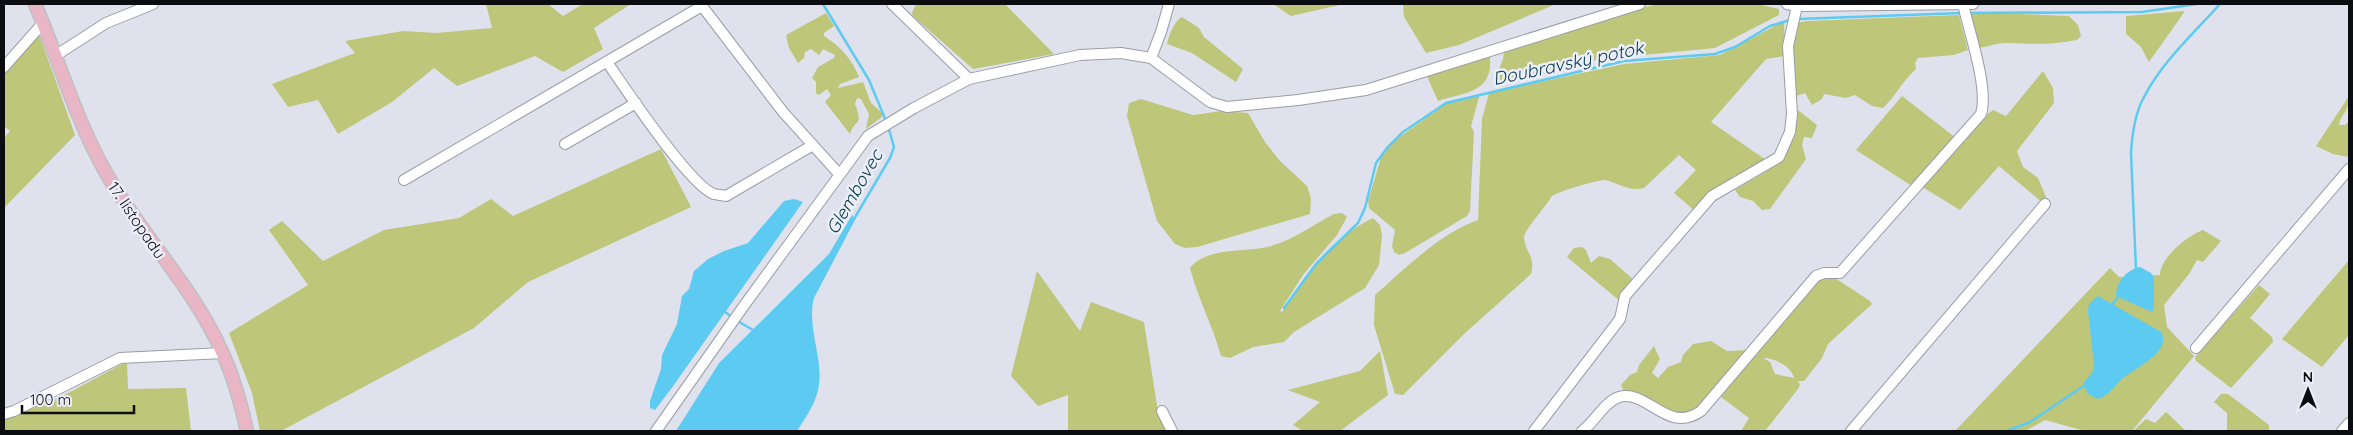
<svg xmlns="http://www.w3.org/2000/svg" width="2353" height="435" font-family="Quicksand,sans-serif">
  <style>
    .green { fill: #bdc679; fill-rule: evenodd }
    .water { fill: #5dcbf1 }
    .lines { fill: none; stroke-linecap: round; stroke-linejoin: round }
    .stream { stroke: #5dcbf1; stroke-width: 2.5 }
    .minor-casing { stroke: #999da6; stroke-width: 12 }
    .major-casing { stroke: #c0c0c1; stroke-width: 15 }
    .minor { stroke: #fff; stroke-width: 10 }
    .major { stroke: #e8b6c5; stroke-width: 12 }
    .labels { text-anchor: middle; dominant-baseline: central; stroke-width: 5; stroke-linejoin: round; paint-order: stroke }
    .street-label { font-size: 16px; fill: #0c0d10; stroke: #eceff9 }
    .water-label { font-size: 18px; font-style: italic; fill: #083b4b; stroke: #eceff9 }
  </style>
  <rect width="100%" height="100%" fill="#dfe2ec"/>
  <!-- green -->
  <g class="green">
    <path d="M486 4H548L563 16 583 4H631L594 28 603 49 563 72 535 56 457 86 434 68 392 102 338 134 318 100 288 107 272 84 355 53 345 41 403 31 437 33 492 28Z"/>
    <path d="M916 4H1005L1054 54 973 69 913 16 912 13Z"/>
    <path d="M1273 4H1344L1291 16Z"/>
    <path d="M1403 4H1556L1459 45 1426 53 1404 17Z"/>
    <path d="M1659 4H1757L1779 9V15L1715 48 1623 57 1609 52 1588 64 1493 85 1503 59 1504 51 1613 14Z"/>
    <path d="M2185 11 2149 62 2141 47 2126 34V16Z"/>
    <path d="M1970 12 2069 16 2078 25 2081 36 2077 40C2053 45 2030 44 2006 43 1996 43 1985 48 1975 48L1967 15Z"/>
    <path d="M826 13 834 26 824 33V36C840 46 852 59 859 77L840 84 838 88 863 82 871 103 882 113V117L866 129 869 114 861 99 857 98 855 104C864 127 855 118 850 134L825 102 831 95 827 89 819 95 816 93V82L812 78 818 67 834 58 835 55 823 49 819 55 811 49 805 52 804 58 798 63 789 48 786 35Z"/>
    <path d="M1959 15 1968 50 1954 55 1918 58 1915 63 1916 69C1902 81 1896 96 1883 108L1872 106 1855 95 1846 98 1824 94 1822 99 1812 105 1805 93 1794 97V26L1796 23 1807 21Z"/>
    <path d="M1182 17 1199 28 1204 37 1243 69 1236 82 1192 53 1167 44C1169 35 1174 21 1182 17Z"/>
    <path d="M1784 21 1785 56 1766 59 1711 122 1766 160 1716 187 1695 211 1674 193 1696 170 1679 155 1644 188C1629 192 1619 183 1605 180 1600 179 1557 192 1552 196 1546 206 1524 231 1524 237 1525 253 1536 256 1531 274L1464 334 1403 395 1395 394 1374 325 1375 295C1407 267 1439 234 1478 220L1482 119 1489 93 1624 64 1720 55Z"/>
    <path d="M39 34 75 135 4 208V138L10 131 4 126V69Z"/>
    <path d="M1487 55 1490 57C1493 94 1464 92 1438 101L1426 74Z"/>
    <path d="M2043 71 2053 88 2054 103 2017 151 2023 167 2038 178 2046 197 2043 203 1999 166 1960 210 1924 188 1925 183 1989 113 1993 110 2006 116Z"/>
    <path d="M1480 94 1471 126 1474 132 1470 211 1467 216 1405 253 1399 255 1394 252 1392 246 1395 230 1369 208 1368 201 1382 154 1398 138 1447 103Z"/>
    <path d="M1902 96 1956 138 1912 186 1856 150Z"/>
    <path d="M2349 96C2349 113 2341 113 2339 125H2345L2349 122V157L2333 154 2316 146Z"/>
    <path d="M1141 99 1193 115 1222 111 1248 113 1265 142 1280 161 1307 186 1311 198 1310 214 1197 247 1185 248 1175 244 1157 221 1127 116 1129 103Z"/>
    <path d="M1794 107 1817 125 1812 138 1804 137 1802 145 1806 159 1770 209 1762 210 1753 201 1740 197 1735 190C1776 164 1797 163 1794 107Z"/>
    <path d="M661 149 691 207 528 282 474 328 281 431H260L252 393 229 333 308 285 269 230 282 221 323 261 384 230 459 218 491 199 513 216Z"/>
    <path d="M1342 213 1347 217 1337 235 1303 275 1280 311 1282 312C1308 272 1328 240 1373 218L1380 225 1382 236 1379 265 1365 288 1294 332 1284 342 1253 347 1230 358 1221 356C1213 326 1198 299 1190 268 1207 246 1248 253 1271 246 1293 240 1314 224 1334 214Z"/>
    <path d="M2203 230 2221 241 2203 262 2197 260 2189 274 2164 305 2167 327 2194 356 2132 431H2085L2045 420 2025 431H1955L2110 268 2119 277 2160 275C2160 258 2187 236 2203 230Z"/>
    <path d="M1582 247 1586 250 1591 263 1599 256 1610 259 1634 280 1620 301 1567 257 1574 248Z"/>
    <path d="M2349 260V335L2322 367 2282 339Z"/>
    <path d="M1037 271 1080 331 1091 302 1144 322 1158 412 1167 431H1068V395L1038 406 1011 376Z"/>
    <path d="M1832 276 1870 301 1872 304 1828 344 1822 358 1804 381H1798L1800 385 1798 389 1765 431H1741L1749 418 1721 397 1812 285 1819 278ZM1763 358C1775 358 1791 366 1794 378L1775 374 1770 362Z"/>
    <path d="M2259 285 2270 294 2250 318 2272 337 2273 342 2231 388 2196 361 2195 357Z"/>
    <path d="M1711 341 1727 351 1748 350 1699 408 1683 417 1623 390 1621 385 1630 375 1637 372 1639 365 1654 346 1660 359 1652 373 1658 378 1668 367 1681 362 1683 355 1693 344Z"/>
    <path d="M1380 351 1388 395 1340 431H1303L1293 425 1320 402 1288 390 1360 371Z"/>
    <path d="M122 364H127L128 389 186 388 191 431H4V416L59 398Z"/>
    <path d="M2221 394H2228L2269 425V430L2227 431V413L2214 402Z"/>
    <path d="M2166 412 2186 431H2133L2146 419 2155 423Z"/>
  </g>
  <!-- water -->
  <g class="water">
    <path d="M794 199 803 202 671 389 655 410 650 408V401L661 369 662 355 677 324 682 296 689 289 694 271 708 259 724 251 748 243 784 201Z"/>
    <path d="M852 215 855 220 814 298C806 329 825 359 818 390 815 404 805 419 797 431H676L719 363 829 254Z"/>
    <path d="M2140 267 2151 273 2154 277V308L2152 312 2118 297 2116 294C2117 281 2128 269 2140 267Z"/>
    <path d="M2098 296 2161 332C2173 352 2133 369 2122 379 2114 386 2109 396 2098 399L2088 394 2083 383 2092 373 2094 366 2088 311 2089 304Z"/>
  </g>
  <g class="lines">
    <!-- stream -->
    <g class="stream">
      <path d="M823 4 869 80 886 121"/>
      <path d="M1967 13 2142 12 2197 4"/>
      <path d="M1798 19 1962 13"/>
      <path d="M854 219 890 158 894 147 888 126"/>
      <path d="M2136 270 2131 153C2132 136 2135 113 2144 97 2162 62 2194 33 2220 4"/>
      <path d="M2112 305 2119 295"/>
      <path d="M1284 308 1316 264 1358 223 1365 208 1376 163 1387 148 1403 132 1446 103 1624 61 1715 54 1735 47 1770 26 1790 20"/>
      <path d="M725 312 732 317"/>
      <path d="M736 320 753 330"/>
      <path d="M2007 431 2030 422 2085 385"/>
    </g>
    <!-- minor casing -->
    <g class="minor-casing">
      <g id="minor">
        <path d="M892 4 969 79"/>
        <path d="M1787 4 1797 6 1973 4"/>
        <path d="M55 56 106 23 153 4"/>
        <path d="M1151 58 1161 32 1169 4"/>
        <path d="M607 62C625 88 689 185 714 194 718 195 722 195 726 196L813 145"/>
        <path d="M4 67 43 23"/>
        <path d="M565 144 636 103"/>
        <path d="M404 180 702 6 783 112 839 174"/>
        <path d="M2196 348 2349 169"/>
        <path d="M1162 411 1172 431"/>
        <path d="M4 414 14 411 120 358 223 353"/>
        <path d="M656 431 743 307 868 136 914 108 969 79 1080 55 1121 53 1151 58 1210 102 1227 107 1298 100 1366 90 1640 4"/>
        <path d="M1534 431 1620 319 1625 296 1712 196 1779 157 1790 132 1792 114 1788 46 1797 6"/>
        <path d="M1582 431C1595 422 1604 402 1619 397 1648 389 1667 435 1701 411L1816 276 1824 273H1840L1981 114C1989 88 1969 32 1963 4"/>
        <path d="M1851 431 2045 204"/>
        <path d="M2342 431 2349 423"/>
      </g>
    </g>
    <!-- major casing -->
    <g class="major-casing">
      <path id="major" d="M35 4C59 60 75 118 105 171 140 234 193 286 222 352 234 377 241 404 247 431"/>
    </g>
    <!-- minor -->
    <use href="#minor" class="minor"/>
    <!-- major -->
    <use href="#major" class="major"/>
  </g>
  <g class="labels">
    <!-- street labels -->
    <g class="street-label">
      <text transform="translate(137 220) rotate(56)">17. listopadu</text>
    </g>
    <!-- water labels -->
    <g class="water-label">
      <text transform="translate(1568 63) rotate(-12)">Doubravský potok</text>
      <text transform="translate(854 192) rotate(-60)">Glembovec</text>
    </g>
  </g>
  <!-- border -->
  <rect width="2353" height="435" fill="none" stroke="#0c0d10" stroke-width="10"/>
  <!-- north arrow -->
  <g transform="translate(2308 390)" stroke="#eceff9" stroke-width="4" paint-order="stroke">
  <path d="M0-4L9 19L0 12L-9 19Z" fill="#0c0d10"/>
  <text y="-8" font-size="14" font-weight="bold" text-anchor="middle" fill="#0c0d10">N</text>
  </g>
  <!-- scale -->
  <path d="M22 405v8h112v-8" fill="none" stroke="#0c0d10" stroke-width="2.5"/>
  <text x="30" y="405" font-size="15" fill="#0c0d10" stroke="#eceff9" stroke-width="4" paint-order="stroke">100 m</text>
</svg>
